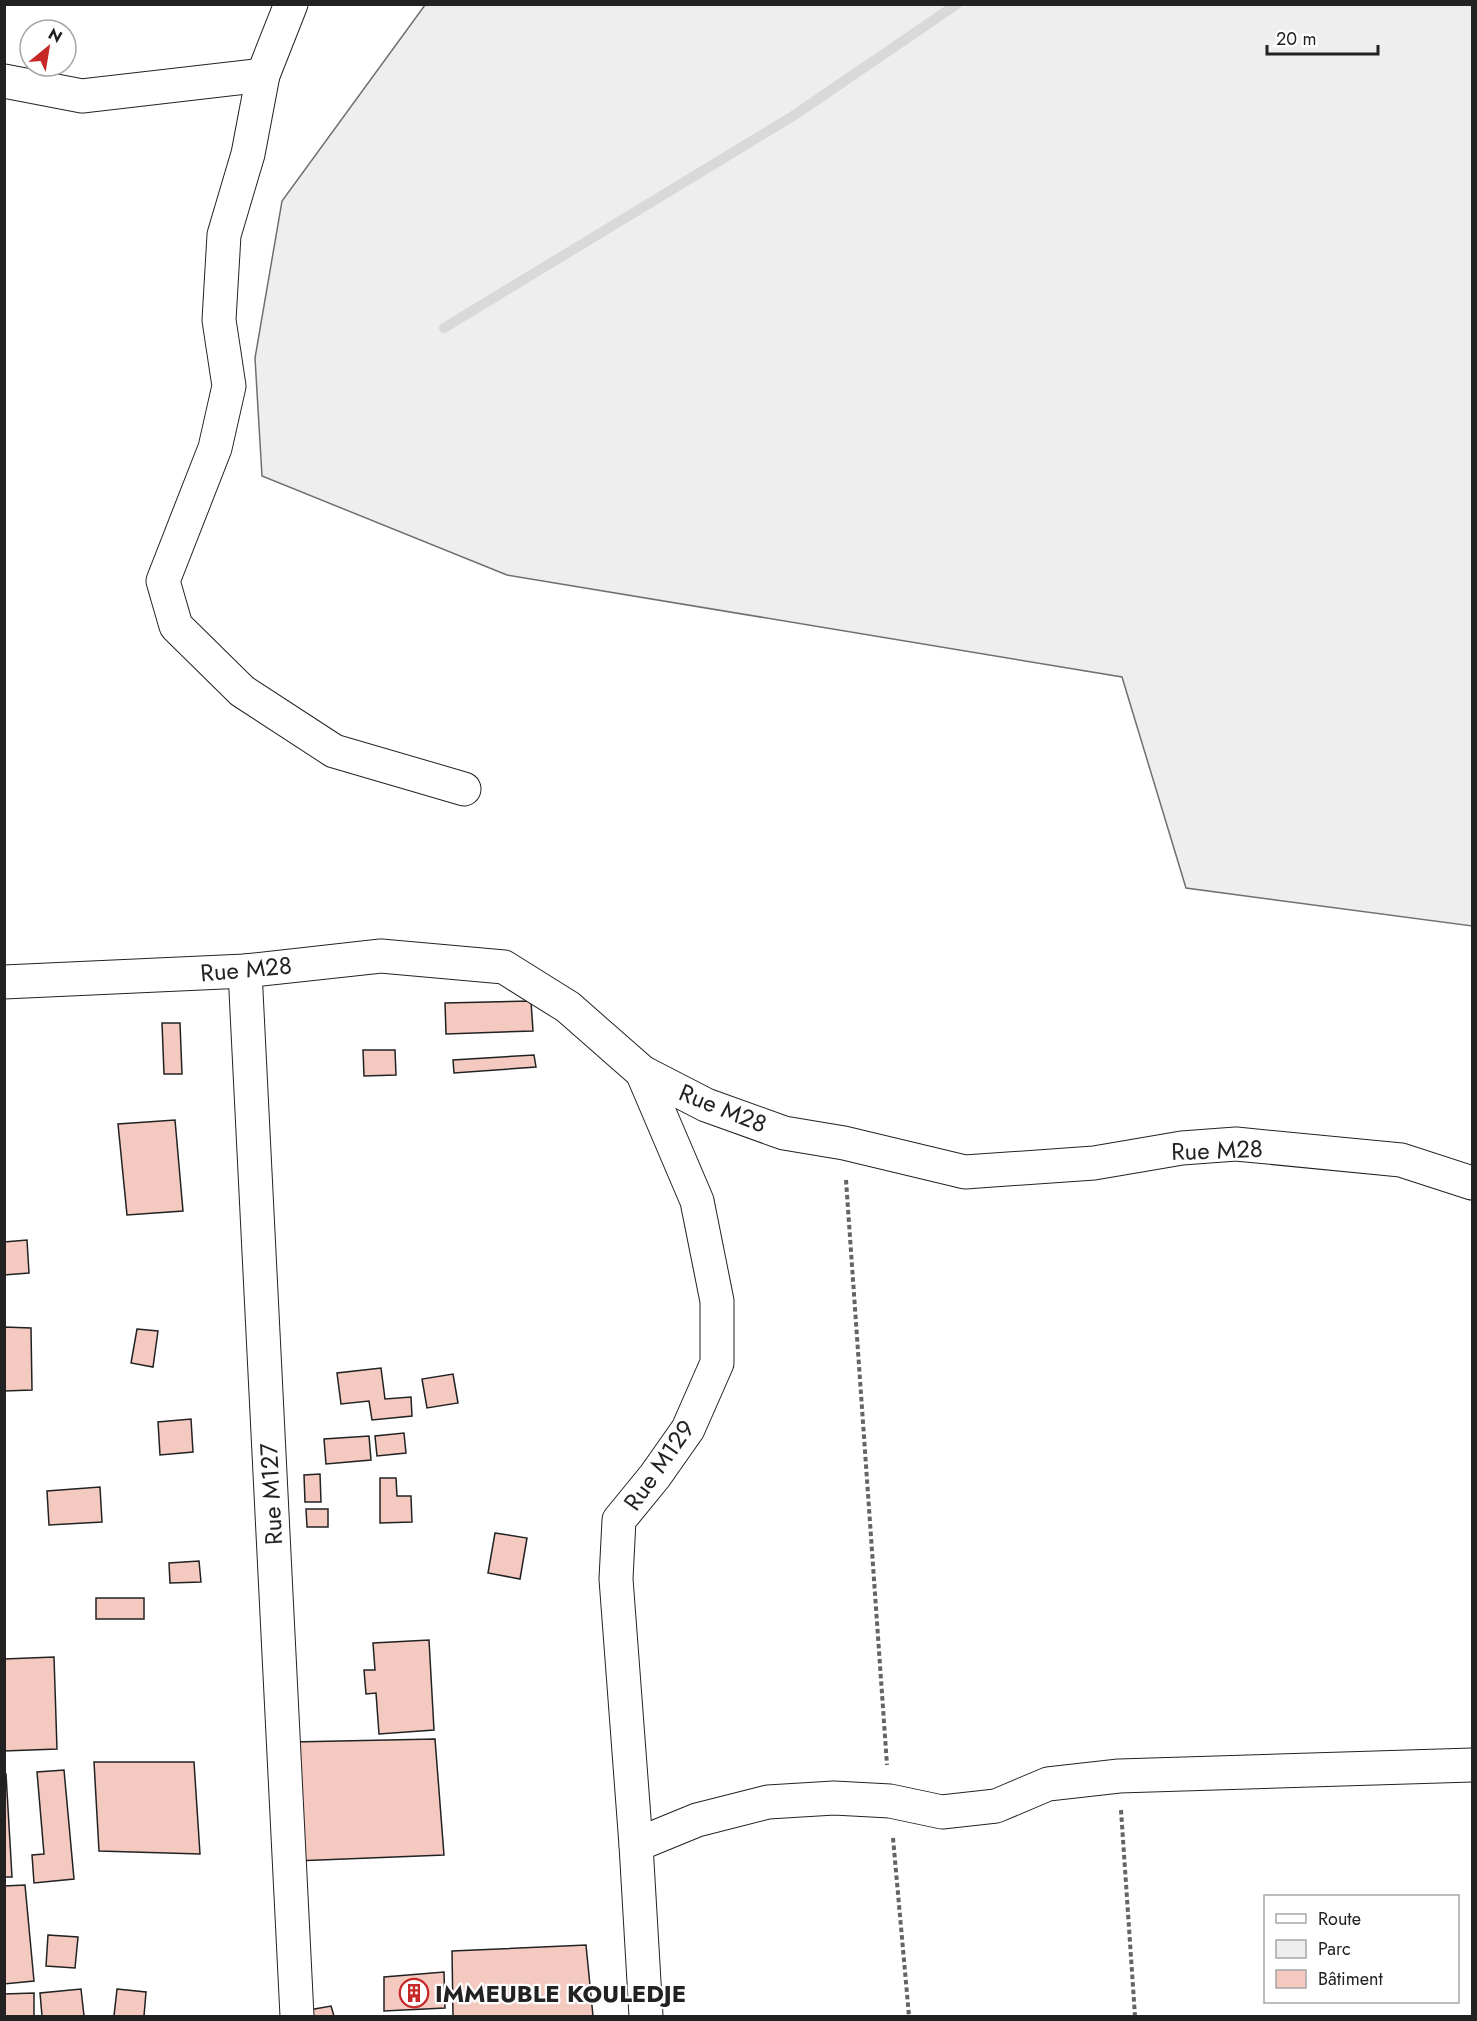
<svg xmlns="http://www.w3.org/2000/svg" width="1477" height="2021" font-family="Jost,sans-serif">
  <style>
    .green { fill: #eee; stroke: #6f6f6f; stroke-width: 1.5 }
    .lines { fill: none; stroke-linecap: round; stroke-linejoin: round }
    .stream { stroke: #d9d9d9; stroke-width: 10 }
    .building { fill: #f3c9c0; stroke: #222; stroke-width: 1.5 }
    .minor-casing { stroke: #222; stroke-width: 35 }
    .path { stroke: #646464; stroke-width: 4; stroke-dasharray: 4.5 3; stroke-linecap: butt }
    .minor { stroke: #fff; stroke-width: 33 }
    .labels { text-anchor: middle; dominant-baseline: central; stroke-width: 4.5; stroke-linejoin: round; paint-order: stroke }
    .street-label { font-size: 24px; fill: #222; stroke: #fff }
    .poi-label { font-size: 24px; font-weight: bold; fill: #222; stroke: #fff; text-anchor: start }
  </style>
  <rect width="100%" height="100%" fill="#fff"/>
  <!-- green -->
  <path class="green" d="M425 5H1472V926L1186 888 1122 677 507 575 262 476 255 358 282 201Z"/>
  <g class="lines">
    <!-- stream -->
    <path class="stream" d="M444 328 793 116 957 4"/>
  </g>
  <!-- building -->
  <g class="building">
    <path d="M531 1001 533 1031 446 1034 445 1003Z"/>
    <path d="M162 1023H180L182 1074H164Z"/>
    <path d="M363 1050H395L396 1075 364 1076Z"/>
    <path d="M534 1055 536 1067 454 1073 453 1060Z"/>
    <path d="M175 1120 183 1211 127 1215 118 1124Z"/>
    <path d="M27 1240 29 1273 4 1275V1242Z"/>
    <path d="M4 1327 31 1328 32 1390 4 1391Z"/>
    <path d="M137 1329 158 1331 153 1367 131 1363Z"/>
    <path d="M381 1368 385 1399 411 1397 412 1416 372 1420 369 1401 341 1404 337 1373Z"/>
    <path d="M453 1374 458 1403 427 1408 422 1379Z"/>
    <path d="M191 1419 193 1452 160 1455 158 1422Z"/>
    <path d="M404 1433 406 1453 377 1456 375 1436Z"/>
    <path d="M369 1436 371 1460 326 1464 324 1439Z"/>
    <path d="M320 1474 321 1502H305L304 1475Z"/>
    <path d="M380 1478H396L397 1496H411L412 1522 380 1523Z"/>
    <path d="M100 1487 102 1522 49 1525 47 1491Z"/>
    <path d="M306 1509H328V1527H307Z"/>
    <path d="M495 1533 527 1538 520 1579 488 1573Z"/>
    <path d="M199 1561 201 1582 170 1583 169 1563Z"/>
    <rect x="96" y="1598" width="48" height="21"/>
    <path d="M429 1640 434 1730 379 1734 376 1693 366 1694 364 1670H375L373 1643Z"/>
    <path d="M54 1657 57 1749 4 1751V1659Z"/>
    <path d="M435 1739 444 1855 295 1861 292 1742Z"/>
    <path d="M94 1762H194L200 1854 99 1851Z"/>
    <path d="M64 1770 74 1879 34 1883 32 1855 44 1854 37 1772Z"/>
    <path d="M4 1774H6L12 1877H4Z"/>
    <path d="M25 1885 34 1981 4 1984V1886Z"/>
    <path d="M48 1935 78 1937 75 1968 46 1966Z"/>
    <path d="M586 1945 593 2016H453L452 1951Z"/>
    <path d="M444 1972 445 2008 384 2011V1977Z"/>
    <path d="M81 1989 84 2016H42L40 1993Z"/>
    <path d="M117 1989 146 1992 144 2016H114Z"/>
    <path d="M34 1993V2016H4V1994Z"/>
    <path d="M331 2006 334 2016H308L309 2010Z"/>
  </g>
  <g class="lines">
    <!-- minor casing -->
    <g class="minor-casing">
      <g id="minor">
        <path d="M291 4 263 75 248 154 224 235 219 320 229 386 215 448 163 581 176 626 242 691 334 751 464 789"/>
        <path d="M4 81 82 96 263 75"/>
        <path d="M245 971 297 2016"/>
        <path d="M4 982 245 971 381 956 504 967 568 1007 642 1072 706 1105 784 1133 844 1143 965 1172 1094 1163 1182 1148 1236 1144 1401 1160 1472 1183"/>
        <path d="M642 1072 697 1201 717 1301V1363L688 1429 655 1476 619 1520 616 1579 636 1845 646 2016"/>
        <path d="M636 1845 697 1820 768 1802 834 1798 890 1801 942 1812 996 1806 1048 1784 1119 1776 1472 1765"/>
      </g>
    </g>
    <!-- path -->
    <g class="path">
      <path d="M846 1180 887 1765"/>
      <path d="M1121 1810 1135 2016"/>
      <path d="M893 1838 909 2016"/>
    </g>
    <!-- minor -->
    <use href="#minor" class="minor"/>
  </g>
  <!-- icons -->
  <defs>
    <g id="building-ring" transform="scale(1.5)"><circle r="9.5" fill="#fff" stroke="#c62828" stroke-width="1.5"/><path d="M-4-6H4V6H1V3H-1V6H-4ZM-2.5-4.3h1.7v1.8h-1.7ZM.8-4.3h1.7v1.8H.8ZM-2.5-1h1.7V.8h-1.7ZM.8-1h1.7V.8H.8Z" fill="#c62828"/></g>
  </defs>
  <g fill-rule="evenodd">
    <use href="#building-ring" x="414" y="1993"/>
  </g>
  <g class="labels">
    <!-- street labels -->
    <g class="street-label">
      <text transform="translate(246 969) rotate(-5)">Rue M28</text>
      <text transform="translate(723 1108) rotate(22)">Rue M28</text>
      <text transform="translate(1217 1150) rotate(-2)">Rue M28</text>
      <text transform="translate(659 1465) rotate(-55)">Rue M129</text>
      <text transform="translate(271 1494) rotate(-93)">Rue M127</text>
    </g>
    <!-- poi labels -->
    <g class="poi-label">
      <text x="435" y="1993">IMMEUBLE KOULEDJE</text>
    </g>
  </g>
  <!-- border -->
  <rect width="1477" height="2021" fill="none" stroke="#222222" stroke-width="12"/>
  <!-- legend -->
  <rect x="1264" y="1895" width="195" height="108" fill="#ffffff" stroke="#a7a7a7" stroke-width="1.5"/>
  <rect x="1276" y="1914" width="30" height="9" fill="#ffffff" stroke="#a7a7a7" stroke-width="1.5"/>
  <text x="1318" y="1925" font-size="18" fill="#222222">Route</text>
  <rect x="1276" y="1940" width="30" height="18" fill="#eeeeee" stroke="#a7a7a7" stroke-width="1.5"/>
  <text x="1318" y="1955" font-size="18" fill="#222222">Parc</text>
  <rect x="1276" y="1970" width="30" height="18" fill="#f3c9c0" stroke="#a7a7a7" stroke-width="1.5"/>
  <text x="1318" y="1985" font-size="18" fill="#222222">Bâtiment</text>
  <!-- north arrow -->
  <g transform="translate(48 48) rotate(30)"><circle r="28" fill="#ffffff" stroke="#a7a7a7" stroke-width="1.5"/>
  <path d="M0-4.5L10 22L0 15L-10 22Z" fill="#c62828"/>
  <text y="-9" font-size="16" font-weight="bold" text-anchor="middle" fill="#222222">N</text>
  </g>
  <!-- scale -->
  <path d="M1267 45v9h111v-9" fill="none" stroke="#222222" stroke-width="3"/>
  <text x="1276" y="45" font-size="18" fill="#222222" stroke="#ffffff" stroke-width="4.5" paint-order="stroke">20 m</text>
</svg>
